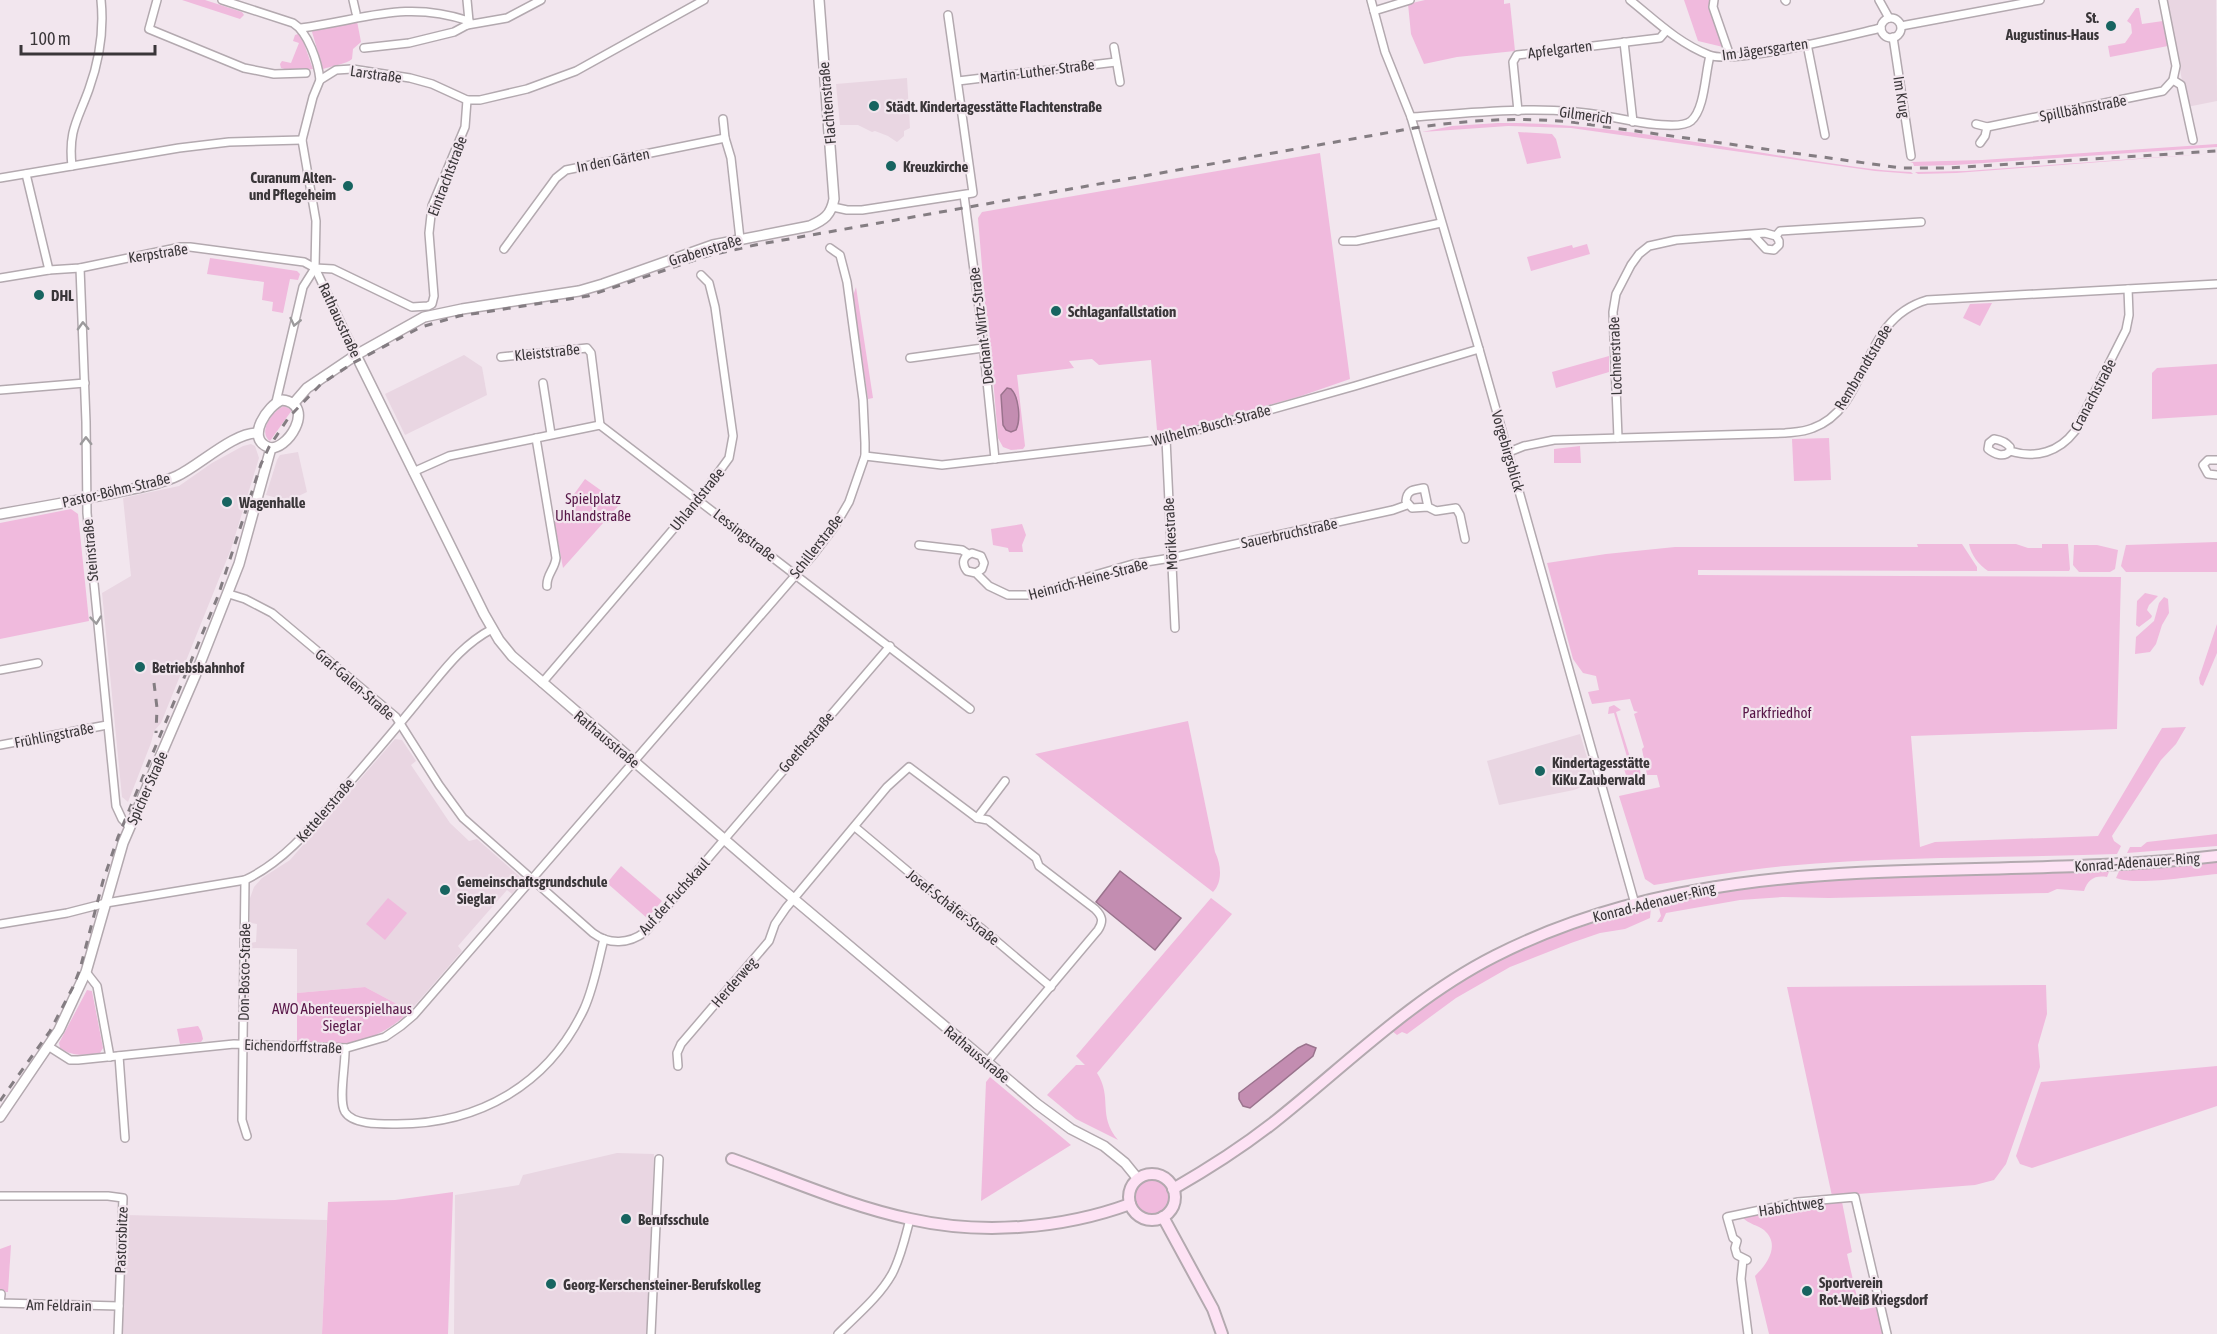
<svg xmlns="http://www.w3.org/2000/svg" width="2217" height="1334" font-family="'Asap Condensed',sans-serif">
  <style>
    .built { fill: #e9d6e2 }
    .green { fill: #f0badd }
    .water { fill: #c38db1; stroke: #9a738d; stroke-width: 1.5 }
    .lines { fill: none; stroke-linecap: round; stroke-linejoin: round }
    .minor-casing { stroke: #b3a9af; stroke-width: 10 }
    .tertiary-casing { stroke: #b3a9af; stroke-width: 12 }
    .secondary-casing { stroke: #b3a9af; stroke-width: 14 }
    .minor { stroke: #fff; stroke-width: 7 }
    .tertiary { stroke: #fff; stroke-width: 9 }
    .secondary { stroke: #fde2f4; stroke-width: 10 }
    .rail { stroke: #847d82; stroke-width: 3; stroke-dasharray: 8 8; stroke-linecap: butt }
    .oneway { stroke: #9c9a9c }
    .poi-dot { fill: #176460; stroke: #f2e6ee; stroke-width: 2 }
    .labels { text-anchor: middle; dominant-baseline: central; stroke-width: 4.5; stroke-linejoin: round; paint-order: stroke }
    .poi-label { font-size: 15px; font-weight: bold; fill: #3a3639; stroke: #f2e6ee; text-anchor: start }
    .street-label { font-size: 15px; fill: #3a3639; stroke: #f2e6ee }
    .park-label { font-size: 15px; fill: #571647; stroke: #f2e6ee }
  </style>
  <rect width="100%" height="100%" fill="#f2e6ee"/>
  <!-- built -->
  <g class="built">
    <path d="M2167 0H2216L2217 101 2187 107Z"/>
    <path d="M907 78 910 128 904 131V136L897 142 888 136 875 131 872 132 858 125H840L836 84Z"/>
    <path d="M464 355 482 367 487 395 405 435 385 394Z"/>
    <path d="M251 444 255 446 259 458 231 549 161 723 154 731 151 743 128 802 122 797 102 593 131 576 123 498 179 486 212 463 243 446Z"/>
    <path d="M298 452 307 492 288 501 266 495 277 460 280 455Z"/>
    <path d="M1580 734 1594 781 1592 783 1574 790 1499 805 1487 761Z"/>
    <path d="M395 739 402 740 416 761 411 765 450 823 469 841 477 839 519 876V885L512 894 507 890 458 946 462 951 410 1011 365 987 297 993V949L249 948V943L256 942 257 924 250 923V898L254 887 262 878 290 860Z"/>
    <path d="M617 1153 654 1154 647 1334H454L455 1195 519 1185 523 1175Z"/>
    <path d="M126 1215 327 1220 322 1334H120Z"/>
  </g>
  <!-- green -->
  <g class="green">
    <path d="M182 0H205L242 12 244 15 240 19Z"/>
    <path d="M1425 0H1504V4L1510 3 1515 51 1457 57 1424 64 1411 34 1408 4Z"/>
    <path d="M1684 0H1710L1709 6 1723 47 1698 41Z"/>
    <path d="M2136 8H2139L2142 24 2163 21 2168 46 2110 57 2108 46 2125 43 2132 33 2131 24 2127 21Z"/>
    <path d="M355 20 357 21 361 42 353 49 352 59C347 64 331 66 323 69L312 32 314 29Z"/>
    <path d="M298 34 301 35 313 69 294 72 281 68 280 64 282 61 291 63 299 43 293 41 295 35Z"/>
    <path d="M1498 123C1600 122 1701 144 1802 159 1838 164 1875 171 1911 172L1913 174 1875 171 1571 128 1508 126 1422 132 1452 126Z"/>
    <path d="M1518 132 1552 134 1556 139 1561 158 1527 164Z"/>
    <path d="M2217 144V147L1955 165 1914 166 1913 163 1910 162 1982 160Z"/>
    <path d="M1320 153 1350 379 1301 396 1172 432 1157 430 1151 360 1099 365 1092 359 1069 361 1074 368 1017 375 1025 446 1023 449 1011 450 1003 447 998 438 988 317 986 315 978 218 982 212Z"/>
    <path d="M2217 153 1956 173 1918 174 1915 172 1966 171Z"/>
    <path d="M1587 244 1590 254 1531 271 1527 257 1572 245 1573 248Z"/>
    <path d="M210 258 297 271 300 274 298 280 290 279 283 313 272 311 273 302 262 300 264 282 207 274Z"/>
    <path d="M856 287 873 398 868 399 853 296Z"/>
    <path d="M1992 303 1980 326 1963 318 1970 304Z"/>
    <path d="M1609 356V372L1556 388 1552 372Z"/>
    <path d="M2217 364V415L2152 419V373L2157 368Z"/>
    <path d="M284 406 292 410 270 441C257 432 273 410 284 406Z"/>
    <path d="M1829 438 1831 480 1794 481 1792 439Z"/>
    <path d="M1580 446 1581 463H1554V449Z"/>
    <path d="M585 479 620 504 563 568 554 520 575 516 572 497Z"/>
    <path d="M71 509 78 514 89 621 0 639V523Z"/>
    <path d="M1022 524 1026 535 1022 545 1023 552H1009L1008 548 993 545 991 529Z"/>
    <path d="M2217 542V572H2126L2121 566 2126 545Z"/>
    <path d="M1917 544H1962L1977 567V571L1698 570V575L2121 577 2117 729 1911 736 1920 847 1935 842 2098 836 2162 728 2186 727 2176 744 2161 760 2112 836 2114 841 2121 846 2117 854C2007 858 1895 856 1785 866 1741 870 1697 878 1654 885L1645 879 1619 796 1660 787 1657 775H1647L1642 749 1644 747 1634 714 1638 712 1634 711 1630 699 1592 704 1588 692 1599 690 1596 676 1583 673 1573 659 1547 563 1606 554 1675 547H1918Z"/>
    <path d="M1969 544H2016L2028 548H2042V544H2068L2070 569 2069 571H1988C1979 565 1971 555 1969 544Z"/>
    <path d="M2074 545H2097L2118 550 2115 569 2110 572H2079L2073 565Z"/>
    <path d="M2145 593 2158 596 2149 605 2147 610 2152 616 2151 618 2139 627 2136 625 2137 601Z"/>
    <path d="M2164 597 2168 599 2169 613 2162 625 2156 644 2150 652 2135 654 2136 637 2154 621 2159 603Z"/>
    <path d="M2217 624V653L2203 686 2200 684 2199 678Z"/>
    <path d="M1614 705 1621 710 1616 712 1634 770 1640 769 1641 777 1636 781 1627 778 1624 769 1631 770 1614 713 1608 714 1609 707Z"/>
    <path d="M1188 721 1215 852C1221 864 1223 882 1213 892L1035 754Z"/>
    <path d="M2217 834V846L2127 853 2130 847H2141L2147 842Z"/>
    <path d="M2217 862V874C2192 876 2138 886 2116 878L2120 869Z"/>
    <path d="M621 866 662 901 647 918 607 883Z"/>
    <path d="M2110 869 2107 877C2095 875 2088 879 2084 891L2057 889 2048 893 1829 898 1783 897 1740 900 1666 913 1662 922H1657L1661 916 1658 905 1721 889 1830 878Z"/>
    <path d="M388 898 407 913 385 940 366 924Z"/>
    <path d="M1211 898 1232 914 1097 1073C1113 1098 1097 1115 1118 1140L1076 1119 1047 1095 1076 1065H1085L1076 1056Z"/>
    <path d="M1651 907 1650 918 1625 929 1600 933 1571 943 1510 967 1456 998 1407 1034 1402 1032 1397 1035 1392 1031C1424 1006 1458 981 1495 962 1543 937 1598 921 1651 907Z"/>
    <path d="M2046 985 2047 1014 2038 1045 2040 1067 2006 1164 1994 1180 1975 1185 1832 1196 1787 987Z"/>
    <path d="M365 987 410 1011C393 1028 365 1044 339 1044 325 1044 311 1043 297 1042V993Z"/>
    <path d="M87 990 92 991 103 1048 100 1053C85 1055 73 1057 60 1048L59 1043Z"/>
    <path d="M198 1026 201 1031 203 1039 201 1042 180 1044 177 1029Z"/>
    <path d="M2217 1066V1106L2032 1168 2020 1164 2016 1156 2041 1082Z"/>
    <path d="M990 1077 1071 1145 981 1201 986 1082Z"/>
    <circle cx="1152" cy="1197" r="17"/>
    <path d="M453 1192 448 1334H322L328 1202 395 1200Z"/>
    <path d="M1842 1202 1852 1252 1847 1254 1860 1310 1876 1307 1883 1334H1769L1755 1276C1767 1264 1781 1245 1764 1230 1757 1225 1749 1224 1743 1218L1798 1205Z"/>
    <path d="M11 1245 8 1292H0V1249Z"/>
  </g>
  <!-- water -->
  <g class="water">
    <path d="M1007 388 1011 389C1019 397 1021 420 1016 430L1011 432 1006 430 1003 425 1001 395Z"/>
    <path d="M1120 871 1181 918 1155 950 1096 902Z"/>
    <path d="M1306 1044 1316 1048 1313 1056 1250 1108 1243 1106 1239 1099V1093L1298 1048Z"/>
  </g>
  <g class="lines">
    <!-- minor casing -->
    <g class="minor-casing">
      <g id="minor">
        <path d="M157 0 149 29 244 68 274 74 306 73"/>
        <path d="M222 0 293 23C308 32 318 62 320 80"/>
        <path d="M353 0 356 13"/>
        <path d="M467 0 469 21"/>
        <path d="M1371 0 1385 52 1411 117 1479 349 1635 904"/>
        <path d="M1630 0C1655 20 1678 43 1709 55 1734 65 1850 35 1881 28"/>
        <path d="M1714 0 1713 7 1730 56"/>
        <path d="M1785 0 1786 1"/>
        <path d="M1879 0 1889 18"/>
        <path d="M1374 11 1410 0"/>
        <circle cx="1891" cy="28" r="10"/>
        <path d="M1901 26 2040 0"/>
        <path d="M301 28C367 19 405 0 469 21L467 25"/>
        <path d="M1893 37 1911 156"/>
        <path d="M1624 42 1633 122"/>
        <path d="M1807 44 1825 135"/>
        <path d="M1114 47 1120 82"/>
        <path d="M364 48 409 43 454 32 467 25 507 18 541 0"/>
        <path d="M2173 80 2181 85 2193 140"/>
        <path d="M958 81 1116 62"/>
        <path d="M1518 111 1513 62 1517 55 1660 38 1666 31"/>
        <path d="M1411 117C1475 113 1543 104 1606 116 1623 119 1678 132 1691 121 1705 109 1705 73 1710 56"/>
        <path d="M723 119 725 138 731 158 740 239"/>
        <path d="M1976 124 1987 127 1985 136 1980 143"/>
        <path d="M1987 127 2163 91 2173 80 2176 66 2163 0"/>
        <path d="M72 166C68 130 78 120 89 89 99 61 104 29 101 0"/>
        <path d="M26 174 49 270"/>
        <path d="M0 178 179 148 229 142 302 140"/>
        <path d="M964 195 981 323 995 459"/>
        <path d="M833 207 847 210H862L973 193 948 15"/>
        <path d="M1776 236 1780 231 1921 222"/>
        <path d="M1343 241H1356L1441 223"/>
        <path d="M504 249 556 178 566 170 725 138"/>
        <path d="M80 268 86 422 87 513 116 806 122 819 130 827"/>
        <path d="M0 278 49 270 80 268 181 247H190L304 262 315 268 333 269 412 307 428 306 432 304 434 296 429 233 432 206 465 127 467 100"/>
        <path d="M356 355 315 268 316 221 302 140 313 97 320 80 336 70 352 69 410 78 432 84 467 100H480L527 89 576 71 704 0"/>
        <path d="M501 357 587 348 591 353 600 425"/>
        <path d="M910 358 983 348"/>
        <path d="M543 383 551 434"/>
        <path d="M0 390 85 383"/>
        <path d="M276 402 303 287 315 268"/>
        <path d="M536 438 556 558C555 569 546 575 547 586"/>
        <path d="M1618 438 1613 312 1616 294 1631 265 1639 254 1649 246 1676 240 1765 233 1776 236 1779 241V245L1774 250 1766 249 1753 235"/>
        <path d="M1166 439 1175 628"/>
        <path d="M2010 451C2004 458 1994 454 1988 449L1989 443 1994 439C2000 440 2006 442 2010 447V451C2036 459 2059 452 2075 431L2126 330 2129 315 2128 289"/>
        <path d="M1509 452 1524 446 1554 440 1785 433C1794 432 1804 432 1813 428 1871 407 1858 320 1927 300L2217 284"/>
        <path d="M865 456 942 465 1166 439 1355 386 1479 349"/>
        <path d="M2217 460H2208L2203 465 2208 474 2217 475"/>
        <path d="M413 472 449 456 600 425 970 709"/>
        <path d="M1428 507 1424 488C1414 490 1407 489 1406 501L1412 508 1428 507 1436 511 1456 508 1460 515 1465 539"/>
        <path d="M919 545 962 550 968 554"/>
        <path d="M976 573 982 569 984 563 981 556 972 553C963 556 961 563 967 571L976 573 989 586 1008 595H1036L1088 577 1133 564 1171 558 1393 510 1407 505"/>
        <path d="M229 594 245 599 272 613 396 717 439 785 463 818 593 933C609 945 629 944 645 932L890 646"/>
        <path d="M0 670 38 663"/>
        <path d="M542 683 699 499 729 458 733 436 715 307 709 283 701 275"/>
        <path d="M0 745 107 725"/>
        <path d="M977 818 1005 781"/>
        <path d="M855 827 941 899 981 928 1051 987"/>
        <path d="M245 880 242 1120 247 1136"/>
        <path d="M0 924 67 913 106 903 245 880C287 860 314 824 343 790 369 760 395 730 420 699 443 672 460 646 492 629"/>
        <path d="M86 972 97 986 110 1057"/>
        <path d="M48 1046 70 1060H78L234 1044 347 1048 385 1037 401 1026 414 1015 813 555 835 526 849 502 865 456V443L863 400 847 282 840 255 830 248"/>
        <path d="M345 1048C346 1063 338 1100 345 1112 353 1125 382 1124 397 1124 479 1124 548 1085 584 1009 594 987 598 962 604 939"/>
        <path d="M119 1056 125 1138"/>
        <path d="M678 1066 677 1053 681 1044 769 941 775 924 786 908 887 787 909 767 977 818 988 820 1036 858 1039 866 1095 909C1102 916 1104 921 1098 930L987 1062"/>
        <path d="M0 1196H108L123 1198 118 1334"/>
        <path d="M1743 1260 1741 1279 1748 1334"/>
        <path d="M1747 1260 1737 1255 1735 1248 1737 1241 1733 1238 1727 1217 1798 1202 1855 1197 1887 1334"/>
        <path d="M1 1294 0 1303 119 1306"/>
        <path d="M651 1334 659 1159"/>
        <path d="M838 1334C857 1315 879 1297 892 1274 901 1257 905 1238 910 1219"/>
      </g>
    </g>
    <!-- tertiary casing -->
    <g class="tertiary-casing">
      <g id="tertiary">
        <path d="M356 355 484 614 499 640 512 656 776 884 1037 1104 1071 1129 1104 1146 1125 1163 1138 1179"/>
        <path d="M282 400C318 404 286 454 268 447 245 438 268 405 282 400Z"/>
        <path d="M294 403 307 388 356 355 424 317 462 309 579 291 603 284 713 245 810 226C824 220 831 215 834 199L819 0"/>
        <path d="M0 514C41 507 82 500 123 491 141 487 160 484 177 476 200 465 234 432 258 433"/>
        <path d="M0 1117 59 1030 86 972 123 843 195 676 239 564 271 448"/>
      </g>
    </g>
    <!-- secondary casing -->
    <g class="secondary-casing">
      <g id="secondary">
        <path d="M732 1159C791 1180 849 1206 910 1219 981 1235 1062 1229 1130 1204"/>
        <circle cx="1152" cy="1197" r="23"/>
        <path d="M1173 1189C1208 1169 1241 1148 1273 1123 1345 1066 1412 998 1495 956 1723 840 1974 885 2217 856"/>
        <path d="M1163 1217 1213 1309 1222 1334"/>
      </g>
    </g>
    <!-- minor -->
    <use href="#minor" class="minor"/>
    <!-- tertiary -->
    <use href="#tertiary" class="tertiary"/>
    <!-- secondary -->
    <use href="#secondary" class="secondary"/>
    <!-- rail -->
    <g class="rail">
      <path d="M154 683 157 708 156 733"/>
      <path d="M0 1101 50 1031 73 987 80 969 103 881 118 837 218 596 261 464 269 447 289 417 321 384 353 363 421 327 459 316 588 296 707 256 755 245 1414 128C1467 120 1518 117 1571 122L1901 168H1948L2217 151"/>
    </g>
  </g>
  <!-- one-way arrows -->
  <defs><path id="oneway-chevron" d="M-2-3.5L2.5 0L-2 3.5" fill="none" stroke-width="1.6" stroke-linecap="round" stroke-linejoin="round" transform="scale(1.5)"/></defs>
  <g class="oneway">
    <use href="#oneway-chevron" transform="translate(295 322) rotate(103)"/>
    <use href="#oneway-chevron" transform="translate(83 326) rotate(-92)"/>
    <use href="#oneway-chevron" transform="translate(86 441) rotate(-91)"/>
    <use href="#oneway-chevron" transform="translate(96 620) rotate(84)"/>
  </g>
  <!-- markers -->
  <g class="poi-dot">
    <circle cx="2111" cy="26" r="6"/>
    <circle cx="874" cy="106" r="6"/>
    <circle cx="891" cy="166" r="6"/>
    <circle cx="348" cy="186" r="6"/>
    <circle cx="39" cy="295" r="6"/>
    <circle cx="1056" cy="311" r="6"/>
    <circle cx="227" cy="502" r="6"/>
    <circle cx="140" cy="667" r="6"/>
    <circle cx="1540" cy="771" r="6"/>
    <circle cx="445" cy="890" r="6"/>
    <circle cx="626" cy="1219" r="6"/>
    <circle cx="551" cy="1284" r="6"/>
    <circle cx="1807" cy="1291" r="6"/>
  </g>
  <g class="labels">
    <!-- poi labels -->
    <g class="poi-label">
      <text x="2099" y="17" text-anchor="end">St.<tspan x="2099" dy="17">Augustinus-Haus</tspan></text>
      <text x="886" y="106">Städt. Kindertagesstätte Flachtenstraße</text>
      <text x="903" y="166">Kreuzkirche</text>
      <text x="336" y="177" text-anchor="end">Curanum Alten-<tspan x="336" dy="17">und Pflegeheim</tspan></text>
      <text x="51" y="295">DHL</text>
      <text x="1068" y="311">Schlaganfallstation</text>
      <text x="239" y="502">Wagenhalle</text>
      <text x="152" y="667">Betriebsbahnhof</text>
      <text x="1552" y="762">Kindertagesstätte<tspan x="1552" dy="17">KiKu Zauberwald</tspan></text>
      <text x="457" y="881">Gemeinschaftsgrundschule<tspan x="457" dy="17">Sieglar</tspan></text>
      <text x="638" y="1219">Berufsschule</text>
      <text x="1819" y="1282">Sportverein<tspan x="1819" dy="17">Rot-Weiß Kriegsdorf</tspan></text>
      <text x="563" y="1284">Georg-Kerschensteiner-Berufskolleg</text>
    </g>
    <!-- street labels -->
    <g class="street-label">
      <text transform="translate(1560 49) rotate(-7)">Apfelgarten</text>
      <text transform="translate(1765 49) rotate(-8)">Im Jägersgarten</text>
      <text transform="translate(1037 71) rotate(-7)">Martin-Luther-Straße</text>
      <text transform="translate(376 74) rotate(8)">Larstraße</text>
      <text transform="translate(1902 97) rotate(81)">Im Krug</text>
      <text transform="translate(827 103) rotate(-95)">Flachtenstraße</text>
      <text transform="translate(2083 108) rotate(-11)">Spillbähnstraße</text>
      <text transform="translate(1586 115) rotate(8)">Gilmerich</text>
      <text transform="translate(613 160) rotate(-11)">In den Gärten</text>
      <text transform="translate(447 176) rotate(-69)">Eintrachtstraße</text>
      <text transform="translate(705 250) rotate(-17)">Grabenstraße</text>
      <text transform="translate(158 253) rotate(-9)">Kerpstraße</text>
      <text transform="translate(340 320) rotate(65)">Rathausstraße</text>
      <text transform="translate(981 326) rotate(-97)">Dechant-Wirtz-Straße</text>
      <text transform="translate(547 352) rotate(-6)">Kleiststraße</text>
      <text transform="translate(1615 356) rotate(-92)">Lochnerstraße</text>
      <text transform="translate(1863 367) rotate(-59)">Rembrandtstraße</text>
      <text transform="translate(2093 395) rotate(-62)">Cranachstraße</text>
      <text transform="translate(1211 425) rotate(-15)">Wilhelm-Busch-Straße</text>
      <text transform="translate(1508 451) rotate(74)">Vorgebirgsblick</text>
      <text transform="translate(116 490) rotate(-13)">Pastor-Böhm-Straße</text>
      <text transform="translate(697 499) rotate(-51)">Uhlandstraße</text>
      <text transform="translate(1289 533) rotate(-12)">Sauerbruchstraße</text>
      <text transform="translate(1170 534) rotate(-93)">Mörikestraße</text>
      <text transform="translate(745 535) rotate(38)">Lessingstraße</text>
      <text transform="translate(816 546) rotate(-52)">Schillerstraße</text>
      <text transform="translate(90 550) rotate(-95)">Steinstraße</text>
      <text transform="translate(1088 579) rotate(-15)">Heinrich-Heine-Straße</text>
      <text transform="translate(355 684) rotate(41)">Graf-Galen-Straße</text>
      <text transform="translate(54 735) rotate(-11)">Frühlingstraße</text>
      <text transform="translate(607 739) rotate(40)">Rathausstraße</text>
      <text transform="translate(806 742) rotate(-49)">Goethestraße</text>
      <text transform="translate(147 788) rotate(-66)">Spicher Straße</text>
      <text transform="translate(325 810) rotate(-49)">Kettelerstraße</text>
      <text transform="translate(2137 862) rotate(-4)">Konrad-Adenauer-Ring</text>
      <text transform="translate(674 896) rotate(-48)">Auf der Fuchskaul</text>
      <text transform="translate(1654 902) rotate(-14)">Konrad-Adenauer-Ring</text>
      <text transform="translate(953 907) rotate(38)">Josef-Schäfer-Straße</text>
      <text transform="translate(244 972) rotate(-89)">Don-Bosco-Straße</text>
      <text transform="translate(734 982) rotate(-49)">Herderweg</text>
      <text transform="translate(293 1046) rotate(2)">Eichendorffstraße</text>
      <text transform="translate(977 1054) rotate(40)">Rathausstraße</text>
      <text transform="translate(1791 1206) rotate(-9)">Habichtweg</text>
      <text transform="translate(121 1240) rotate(-88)">Pastorsbitze</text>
      <text transform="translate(59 1305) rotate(1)">Am Feldrain</text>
    </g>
    <!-- park labels -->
    <g class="park-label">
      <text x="593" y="498">Spielplatz<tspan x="593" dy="17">Uhlandstraße</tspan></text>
      <text x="1777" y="712">Parkfriedhof</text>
      <text x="342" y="1008">AWO Abenteuerspielhaus<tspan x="342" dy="17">Sieglar</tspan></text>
    </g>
  </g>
  <!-- scale -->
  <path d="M21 45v9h134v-9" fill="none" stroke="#3a3639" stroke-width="3"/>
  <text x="30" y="45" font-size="18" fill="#3a3639" stroke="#f2e6ee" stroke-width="4.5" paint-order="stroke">100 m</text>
</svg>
